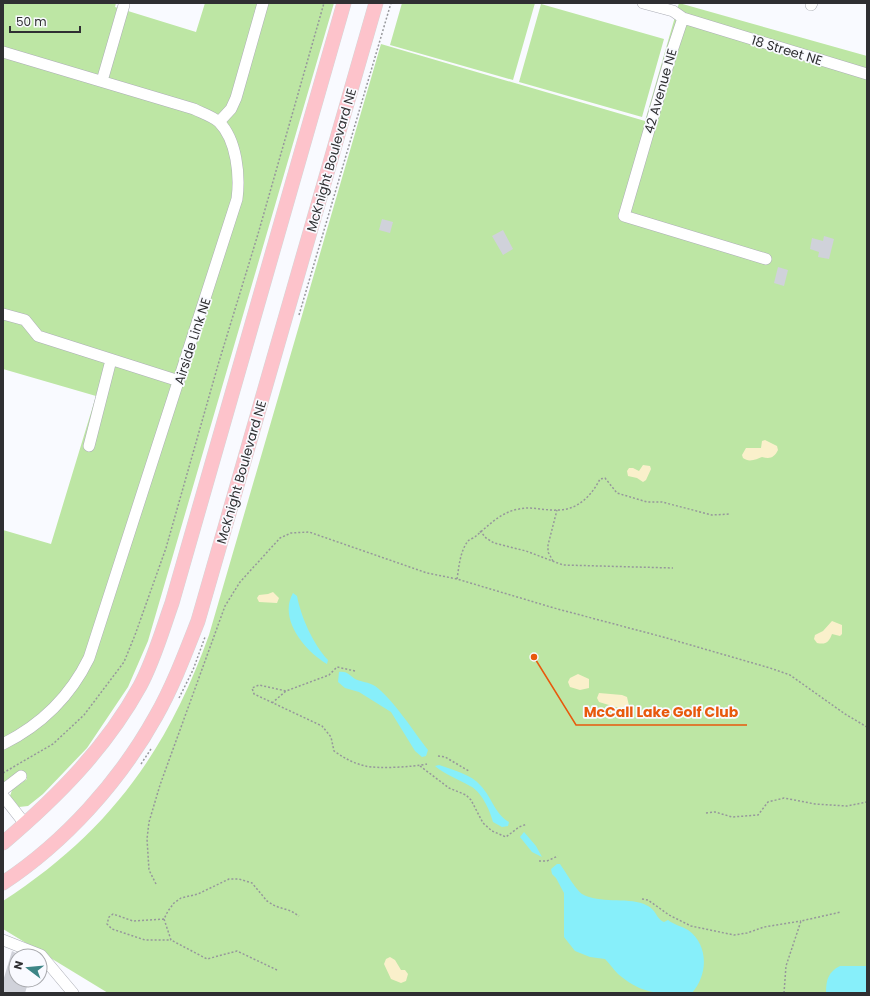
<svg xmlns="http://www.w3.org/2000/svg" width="870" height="996" viewBox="0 0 870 996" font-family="Poppins,sans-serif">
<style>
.green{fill:#bde6a4}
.sand{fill:#faf0cb}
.water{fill:#87effa}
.building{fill:#d0d2da}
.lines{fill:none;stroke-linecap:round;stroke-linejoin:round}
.minor-casing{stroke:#acaeb6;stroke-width:12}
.major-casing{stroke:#d5d5d6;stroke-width:15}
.path{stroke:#96979b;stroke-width:1.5;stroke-dasharray:2 2;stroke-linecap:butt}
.minor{stroke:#fff;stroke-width:11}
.major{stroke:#fdc3cb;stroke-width:14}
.labels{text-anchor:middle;stroke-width:3.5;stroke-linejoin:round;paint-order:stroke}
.street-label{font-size:13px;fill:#2f2f32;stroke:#f9faff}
.leader{fill:none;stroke:#e8590c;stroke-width:1.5}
.callout-dot{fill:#e8590c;stroke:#f9faff;stroke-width:1.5}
.callout-label{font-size:14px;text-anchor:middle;font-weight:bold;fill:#e8590c;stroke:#f9faff;stroke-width:3.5;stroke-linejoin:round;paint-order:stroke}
</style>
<rect width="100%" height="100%" fill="#f9faff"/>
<path class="green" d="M3,3h113l-1,4 81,25 9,-29h129l-186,638 -20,46 -41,61 -44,46 -15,12 -9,1 -9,-11 2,-6 15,-11 -6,-9 -18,13v-253l48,14 45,-148 -93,-27z
M402,3h133l-22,77 -123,-35z
M679,3l188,53v937h-759l-105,-64v-28c105,-68 164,-149 206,-266l172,-591 264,77z
M541,4l123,35 -22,78 -123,-35z"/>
<path class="sand" d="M765,440l12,6 1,4c-4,8 -8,9 -16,7 -5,2 -13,6 -19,1l-1,-3 4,-7h15l1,-7z
M643,465l7,1 1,3 -5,11 -3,2 -6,-4 -9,-2 -1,-5 2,-3h4l6,3z
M273,592l6,6 -2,5 -18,-1 -2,-4 2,-3 9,-1z
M832,621l10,4v9l-2,2 -8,-2c-3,8 -6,11 -15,9l-3,-4 1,-4 8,-4z
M578,674l11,5v9l-9,2 -10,-3 -2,-5 2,-4z
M599,693l23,2 5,2 3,13 -2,8 -7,1 -2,-4v-7l-20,-6 -2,-4z
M390,957l5,3 6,10h4l3,4 -2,7 -5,2 -10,-4 -7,-15 2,-5z"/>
<path class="water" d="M293,593l4,3c4,21 16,48 31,64l-1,4c-22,-13 -49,-45 -34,-71z
M339,672c8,-1 10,3 16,7 6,3 14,3 20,7 19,14 38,45 53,64l-2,6 -4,1 -7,-6 -24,-39 -32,-20 -14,-4 -7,-6z
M439,765c14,5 32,9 42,21 11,12 14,28 28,36l-1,4 -6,1 -9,-5c-3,-12 -12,-31 -23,-36 -12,-7 -24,-11 -35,-20z
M524,832l12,14 6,11 -10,-5 -12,-15z
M557,864h3c5,7 16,26 22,30 18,10 43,3 62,10 14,6 11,14 20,18l4,-2c6,5 14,6 20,10 21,15 20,45 4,63 -33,0 -48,3 -74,-19 -5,-5 -8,-10 -13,-15l-15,-2 -15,-6 -11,-14v-44l-8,-15 -4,-4 -1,-5z
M840,966h27v27h-41c0,-13 2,-21 14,-27z"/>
<path class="building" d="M382,219l11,3 -3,11 -11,-3z
M503,230l10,19 -10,6 -11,-19z
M824,236l10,3 -5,20 -11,-2 1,-5 -9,-3 2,-11 11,3z
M778,267l10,3 -4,16 -10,-3z
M12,951l4,2v27h13l-4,13h-22v-12z"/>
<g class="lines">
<defs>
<path id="minor" d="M643,3l30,8 10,7
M811,5l1,-2
M3,52l191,57c8,4 18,7 25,13 18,18 21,54 18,77l-148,459c-19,39 -48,67 -86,86
M102,81l22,-76
M219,122l12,-13 5,-11 27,-95
M766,259l-142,-43 49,-168 10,-30 184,56
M3,314l22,6 13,16 141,45
M89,446l22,-86
M3,790l18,-14
M3,796l22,28
M3,940l38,15 32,38"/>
<path id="major" d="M3,843c54,-46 103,-95 137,-157 14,-26 22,-55 32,-83l172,-600
M3,883c62,-41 117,-102 153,-167 17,-30 29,-62 42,-95l178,-618"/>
</defs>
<use href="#minor" class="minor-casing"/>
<use href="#major" class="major-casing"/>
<path class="path" d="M299,315l92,-312
M480,531l6,7 8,5 32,8 37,14 110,3
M553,561l-5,-9v-7l9,-35
M457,579c2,-12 3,-28 11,-38 2,-2 6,-3 8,-5 13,-11 25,-24 43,-27 13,-3 26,2 39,1 20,0 34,-15 42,-31l5,-1 12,15 30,9h15l50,13 18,-1
M355,671l-18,-4 -8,8 -43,16 -27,-6 -7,3 2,6 68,32 9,11 3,14c10,7 19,12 31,15 14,3 47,1 62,-2
M179,698l14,-28 12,-33
M272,703l14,-12
M438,756l7,1 24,14
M141,764l10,-15
M420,766l29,22 17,7 5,5 12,23 9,8 14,6 13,-10 8,-3
M3,773l50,-29 31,-29 40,-53 11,-27 31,-87 52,-183 40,-131 66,-231
M706,813l9,-1 17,5 26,-2 10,-13 16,-4 31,6 32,2 20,-4
M539,861h8l11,-5
M156,884l-7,-14 -2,-31 2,-17 11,-37 65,-179 15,-24 40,-44 11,-5 18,-1 118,41 30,6 97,29 109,29 107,31 20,7 55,39 22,13
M642,899l6,1 21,15 22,11 43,9 13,-2 17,-6 37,-6
M164,919l-31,2 -20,-7 -4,3 -2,7 5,5 33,11h26
M277,970l-40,-19 -30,8 -36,-19 -7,-21 4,-8 6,-8 7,-5 17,-4 31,-15h10l13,4 15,18 8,5 16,5 8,5
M784,993l2,-27 15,-45 40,-9"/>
<use href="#minor" class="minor"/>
<use href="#major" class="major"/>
</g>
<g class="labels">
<g class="street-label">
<text transform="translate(787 50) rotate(17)" y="5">18 Street NE</text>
<text transform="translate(660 91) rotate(-74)" y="5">42 Avenue NE</text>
<text transform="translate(331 160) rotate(-74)" y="5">McKnight Boulevard NE</text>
<text transform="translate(192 341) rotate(-72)" y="5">Airside Link NE</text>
<text transform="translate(241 472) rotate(-74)" y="5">McKnight Boulevard NE</text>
</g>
</g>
<path class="leader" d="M534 657L576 725H747"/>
<circle class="callout-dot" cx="534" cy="657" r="4"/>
<g class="callout-label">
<text x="661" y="717">McCall Lake Golf Club</text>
</g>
<rect width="870" height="996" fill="none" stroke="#2f2f32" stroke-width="8"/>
<g transform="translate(28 968) rotate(286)"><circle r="19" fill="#f9faff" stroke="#a8a9ad"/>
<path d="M0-3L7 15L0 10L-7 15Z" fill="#3d8586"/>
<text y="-6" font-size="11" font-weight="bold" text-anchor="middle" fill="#2f2f32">N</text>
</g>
<path d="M10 26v6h70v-6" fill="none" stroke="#2f2f32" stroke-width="2"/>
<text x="16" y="26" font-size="12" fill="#2f2f32" stroke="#f9faff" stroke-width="3" paint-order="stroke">50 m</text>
</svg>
